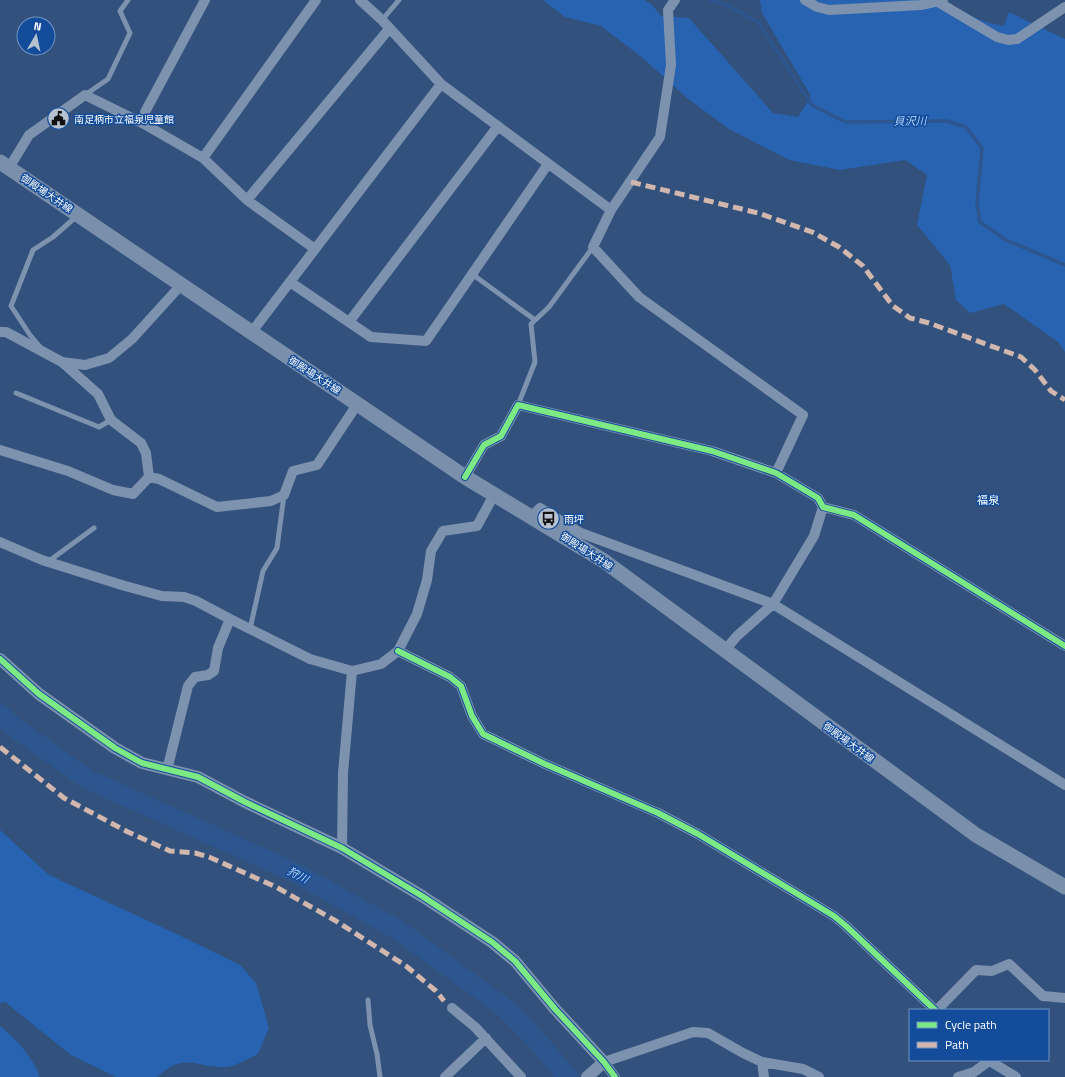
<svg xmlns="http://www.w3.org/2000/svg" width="1065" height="1077" viewBox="0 0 1065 1077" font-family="'Titillium Web','Noto Sans JP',sans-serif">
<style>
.green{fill:#2763b1}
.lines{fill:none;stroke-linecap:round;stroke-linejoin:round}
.stream{stroke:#2d568f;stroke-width:3.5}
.river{stroke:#2d568f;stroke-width:20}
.service{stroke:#7d92ae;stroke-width:5}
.minor{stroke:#7d92ae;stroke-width:10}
.tertiary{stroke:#7d92ae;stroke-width:12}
.primary{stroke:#7a8fab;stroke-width:15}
.quiet{stroke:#d1b7ad;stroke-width:5;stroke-dasharray:10 5;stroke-linecap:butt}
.cycleway-casing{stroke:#134c9b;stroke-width:8}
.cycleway{stroke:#7ce984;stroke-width:6}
.labels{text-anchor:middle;stroke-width:3;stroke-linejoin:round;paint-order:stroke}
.poi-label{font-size:10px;fill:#fff;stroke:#134c9b;text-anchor:start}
.street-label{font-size:10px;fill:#fff;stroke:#134c9b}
.water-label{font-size:11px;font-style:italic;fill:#b3d3fa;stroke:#134c9b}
.neighbourhood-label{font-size:11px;fill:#fff;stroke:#134c9b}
</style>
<rect width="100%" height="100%" fill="#32517c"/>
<path class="green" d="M543,0h102l8,6 8,10 28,2 84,95 25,4 13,-21 -49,-83 -2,-13h169l60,23 15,3 5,-14 56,27v313l-7,-10 -54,-38 -34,9 -14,-13 -6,-35 -33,-40 10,-50 -22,-15 -65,10 -51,-10 -60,-31 -42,-31 -43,-39 -43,-33 -36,-9z
M0,830l49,45 134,62 57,28 16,18 13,45 -11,26c-9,4 -22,12 -32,13 -30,1 -41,-16 -69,10h-41l-45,-22 -66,-53 -5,1z
M0,1026c18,15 31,29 40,51h-40z"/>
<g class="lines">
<path class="stream" d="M710,0l16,5 32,17 54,83 33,17 102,-1 19,6 16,21 -5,55 3,19 26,18 59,25"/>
<path class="river" d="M0,714l10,10 77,55 209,94 102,57 107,78 26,26 37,43"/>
<path class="service" d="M382,20l17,-20
M85,95l23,-16 22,-46 -10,-22 8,-11
M472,274l63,46
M41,348l-11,-13 -19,-29 22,-56 20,-13 24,-21
M16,393l83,34 12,-7
M518,405l17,-43 -4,-38 18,-17 44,-60
M49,561l45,-33
M250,629l13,-58 14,-23 7,-53
M368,1000l2,25 7,29 3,23"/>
<path class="minor" d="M205,0l-60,112 -1,12 59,34 44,42 68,49
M360,0l22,20 59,64 170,126
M675,0l-7,10 3,55 -11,72 -49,73 -18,37 46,50 164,118 -27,58
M805,0l12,7 12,3 92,-5 22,-5
M938,2l59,35 11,3 9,-1 48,-32
M203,158l113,-158
M9,168l20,-33 56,-40 59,29
M247,200l142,-171
M290,282l81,55 55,4 122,-177
M349,322l149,-196
M0,332h6l56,30 36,32 13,26 30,23 5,10 3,24
M251,333l190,-249
M62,362l23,3 24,-7 23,-19 50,-55
M0,450l68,21 45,19 20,4 16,-17
M149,477l10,2 58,28 54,-6 13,-6 9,-24 24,-6 41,-62
M465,477l19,-32 17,-9 17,-31 194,46 64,22 42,25 5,9 31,8 211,131
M532,516l8,-8 41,25 192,71 292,181
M0,542l42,18 83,26 37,10 22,1 12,4 34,18
M725,650l12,-14 36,-32 41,-68 9,-29
M398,651l52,26 11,9 11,30 11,18 62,30 113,49 40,21 136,82 12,10 89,84
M167,770l21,-84 7,-9 13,-2 6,-4 4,-23 12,-29 80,40 42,12 29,-7 17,-13 19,-37 10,-34 4,-29 12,-20 34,-5 18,-33
M342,848l1,-75 9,-102
M452,1008l23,19 46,50
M937,1010l39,-40 16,1 17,-7 34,32 22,2
M988,1060l28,17
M762,1062l2,15
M445,1077l41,-39
M615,1077l-11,-15 89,-30 15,1 35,20 19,9 41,7 16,8
M958,1077l16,-5 15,-11"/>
<path class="tertiary" d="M0,659l39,35 76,54 27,15 56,14 47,25 97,46 80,48 70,46 23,19 40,48 49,53 -17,15"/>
<path class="primary" d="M0,162l465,315 139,84 372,274 89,52"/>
<path class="quiet" d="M631,182l127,31 54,19 27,15 24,19 30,40 17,12 19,5 92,34 14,13 16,21 14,9
M0,747l64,51 64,34 42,19 25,2 14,4 67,30 60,34 70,45 30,25 8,10"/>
<defs>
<path id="cycleway" d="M465,477l19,-32 17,-9 17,-31 194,46 64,22 42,25 5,9 31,8 211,131
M398,651l52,26 11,9 11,30 11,18 62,30 113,49 40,21 136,82 12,10 89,84
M0,659l39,35 76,54 27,15 56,14 47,25 97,46 80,48 70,46 23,19 40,48 49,53 11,15"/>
</defs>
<use href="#cycleway" class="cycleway-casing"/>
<use href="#cycleway" class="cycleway"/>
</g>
<defs>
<symbol id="civic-disc" viewBox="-11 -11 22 22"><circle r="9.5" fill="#b7c2d1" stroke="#134c9b"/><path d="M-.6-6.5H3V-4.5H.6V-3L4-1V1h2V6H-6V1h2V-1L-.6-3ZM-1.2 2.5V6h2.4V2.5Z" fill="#111"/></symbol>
<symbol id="bus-disc" viewBox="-11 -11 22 22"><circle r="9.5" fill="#b7c2d1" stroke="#134c9b"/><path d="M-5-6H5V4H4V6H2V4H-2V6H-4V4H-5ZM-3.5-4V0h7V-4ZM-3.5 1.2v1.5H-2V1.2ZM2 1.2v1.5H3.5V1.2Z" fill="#111"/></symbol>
</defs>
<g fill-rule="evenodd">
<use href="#civic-disc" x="46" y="106" width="25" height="25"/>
<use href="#bus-disc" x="536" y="506" width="25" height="25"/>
</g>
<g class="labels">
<g class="poi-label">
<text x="74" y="123">南足柄市立福泉児童館</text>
<text x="564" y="523">雨坪</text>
</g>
<g class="street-label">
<text transform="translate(47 193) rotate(34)" y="4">御殿場大井線</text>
<text transform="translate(315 375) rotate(33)" y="4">御殿場大井線</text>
<text transform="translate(587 551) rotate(33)" y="4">御殿場大井線</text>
<text transform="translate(849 742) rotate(36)" y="4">御殿場大井線</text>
</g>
<g class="water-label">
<text transform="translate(910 121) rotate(-1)" y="4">貝沢川</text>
<text transform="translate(298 875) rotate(27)" y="4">狩川</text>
</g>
<g class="neighbourhood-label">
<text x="988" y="504">福泉</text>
</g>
</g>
<rect x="909" y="1009" width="140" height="52" fill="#134c9b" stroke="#7194c3"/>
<rect x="917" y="1022" width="20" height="6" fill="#7ce984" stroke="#7194c3"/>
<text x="945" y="1029" font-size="12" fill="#ffffff">Cycle path</text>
<rect x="917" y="1042" width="20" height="6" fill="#d1b7ad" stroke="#7194c3"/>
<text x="945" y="1049" font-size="12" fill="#ffffff">Path</text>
<g transform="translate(36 36) rotate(9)"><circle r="19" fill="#134c9b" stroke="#7194c3"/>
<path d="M0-3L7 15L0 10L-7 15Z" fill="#b7c2d1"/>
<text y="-6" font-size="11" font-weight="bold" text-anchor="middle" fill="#ffffff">N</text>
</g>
</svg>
